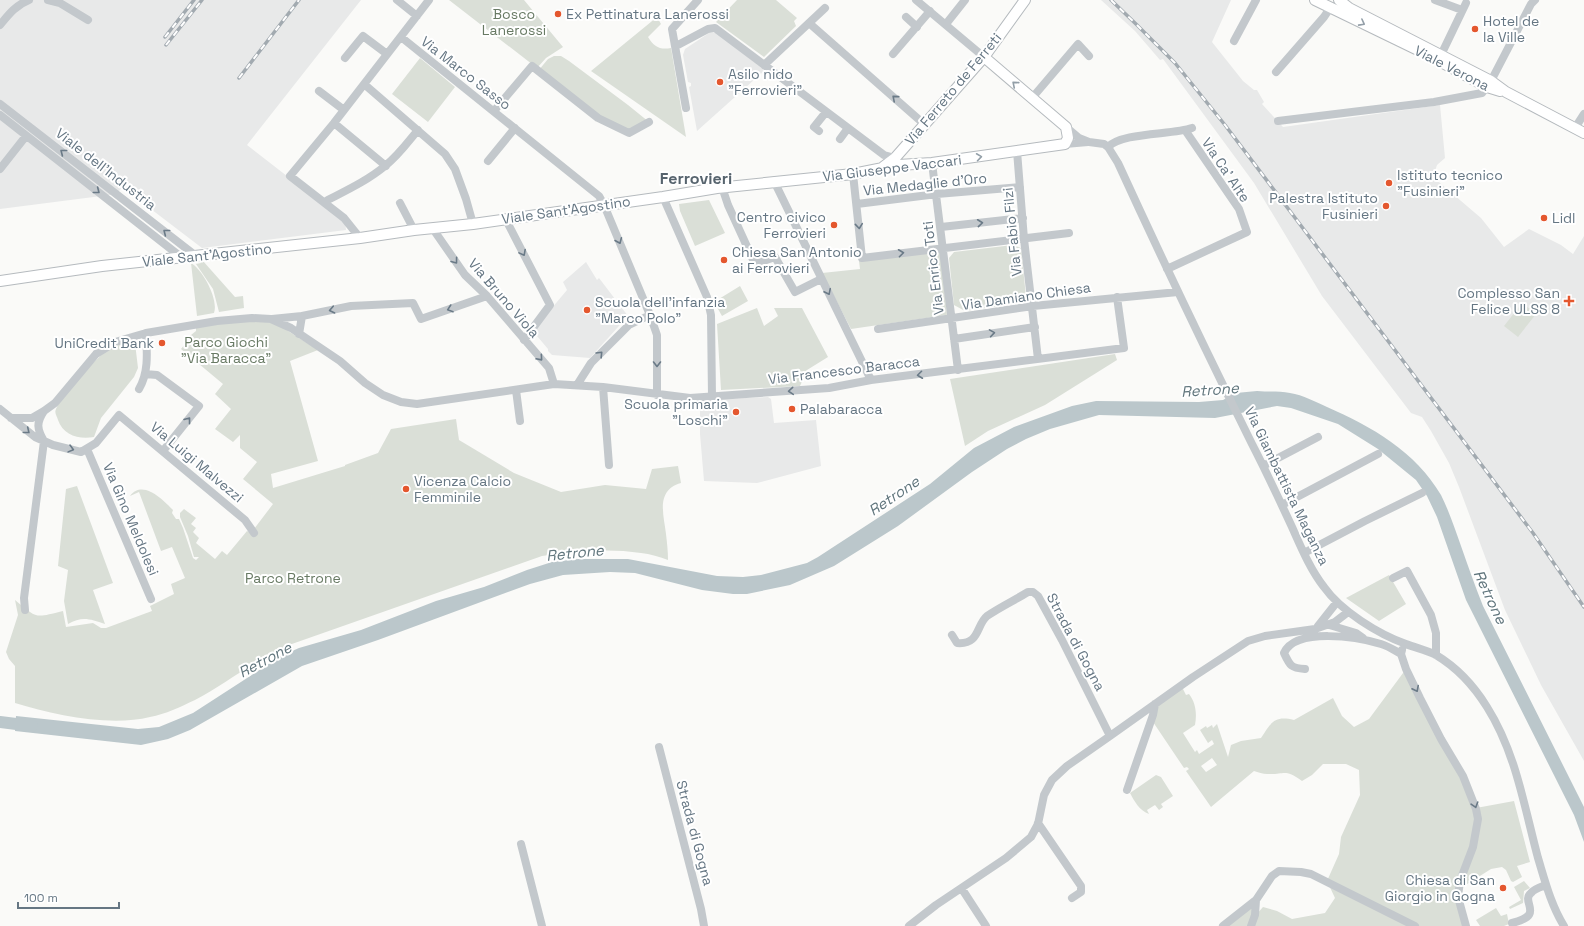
<svg xmlns="http://www.w3.org/2000/svg" width="1584" height="926" viewBox="0 0 1584 926" font-family="'Space Grotesk',sans-serif">
<style>
.built{fill:#e8e9e9}
.green{fill:#dadfd7;fill-rule:evenodd}
.water{fill:#bbc7cb}
.lines{fill:none;stroke-linecap:round;stroke-linejoin:round}
.river{stroke:#bbc7cb;stroke-width:12}
.major-casing{stroke:#b5babe;stroke-width:12}
.minor{stroke:#c3c8cc;stroke-width:8}
.major{stroke:#fff;stroke-width:10}
.rail-casing{stroke:#a2aab0;stroke-width:3.5}
.rail{stroke:#fff;stroke-width:2;stroke-dasharray:6;stroke-linecap:butt}
.oneway{stroke:#939fa8}
.oneway2{stroke:#6a7a87}
.poi-dot{fill:#e4572e;stroke:#fff;stroke-width:1.5}
.labels{text-anchor:middle;stroke-width:4;stroke-linejoin:round;paint-order:stroke}
.park-label{font-size:14px;fill:#687a64;stroke:#fff}
.poi-label{font-size:14px;fill:#657683;stroke:#fff;text-anchor:start}
.street-label{font-size:14px;fill:#657683;stroke:#fff}
.water-label{font-size:15px;font-style:italic;fill:#60757c;stroke:#fff}
.quarter-label{font-size:16px;font-weight:bold;fill:#57646e;stroke:#fff}
</style>
<rect width="100%" height="100%" fill="#fafaf8"/>
<path class="built" d="M0,0h361l-114,145 98,76 1,9 -144,18 -80,-61 -5,7 -117,15z
M1101,0h130l-19,42 31,39 11,9h3l7,12 -2,2 21,23 157,-22 5,53 -8,7 -4,12 48,41 23,29 25,-18 32,16 12,9 11,-18v525l-43,-76 -36,-75 -46,-123 -10,-24 -18,-32 -9,-14 -11,-4 -89,-117 -68,-113 -91,-124 -3,1 -25,-29z
M709,33h7l49,37 -68,61 -8,-44 2,-1v-3l-3,-1 -5,-27 2,-6z
M586,262l11,18 2,-2 29,38 -38,42 -38,-3 -4,-4v-2l-11,-13 -3,2 -4,-4 37,-44 -4,-8z
M768,397l3,2 3,24 42,-3 5,46 -64,17 -53,-2 -4,-47v-34z"/>
<path class="green" d="M449,0h75l39,47 -17,11 -9,10z
M737,0h39l21,18 -3,3 2,5 -32,31 -48,-35z
M657,17l4,7 -13,13c6,10 12,13 23,11l15,89 -95,-66z
M554,56h7l8,5 59,44 21,17 -20,11 -31,-15 -60,-47 10,-12z
M420,58l35,29 -27,35 -36,-28z
M709,200l16,33 -30,13 -15,-35 -1,-7z
M1013,245l8,3 5,49 -5,6 -56,8 -11,-6 -5,-47 5,-6z
M941,250l6,65 -96,14 -29,-56 38,-4 -1,-8z
M200,261h3l32,36 8,-1 1,12 -25,4 -6,-23 -17,-25 5,-1z
M191,263c11,6 28,36 23,50l-17,3z
M740,286l8,15 -26,15 -8,-14z
M1522,303l14,11 -18,23 -14,-11z
M757,308l7,18 14,-10 -4,-8h28l26,49 -21,13 -7,16 -79,4 -4,-66z
M250,319l27,5 41,26 -28,11 28,100 -47,13 2,14 72,-22v-1l33,-12 13,-24 65,-10 3,21 55,33 47,19 44,-7 41,4 6,-20 26,-3 3,17c-26,7 -17,33 -15,51 1,9 2,17 2,26 -8,-3 -18,-6 -27,-7 -32,-5 -67,-2 -99,3l-253,89c-34,15 -62,38 -94,55 -15,7 -29,14 -45,17 -40,10 -96,-2 -135,-14v-37l-6,-7 -3,-7 12,-37 -3,-15c23,19 19,18 48,11l3,16 27,-4 8,5h5l46,-17 -2,-5 24,-12 -3,-10 14,-6 -13,-31 -11,4 -22,-59 -9,4c13,-17 33,4 43,14l-1,3 4,6h3l4,9 10,30 3,2 3,-3h-5l-6,-21 -8,-19v-4l4,-4 12,9 -5,6 5,4 -3,4 6,6 -3,5 19,16 7,-8 5,4 20,-24 4,2 22,-29 -30,-25 14,-17 -17,-14v-13l-7,7 -18,-13 16,-20 -16,-15 8,-10 -42,-35 8,-10 -4,-4h6l5,-4v-4z
M132,341l3,2 3,25 -4,9 -33,41 -7,19c-15,3 -31,-2 -36,-17 -1,-4 -4,-7 -2,-11 7,-16 45,-58 61,-65 5,-2 10,-2 15,-3z
M1115,354l2,6 -72,45 -57,26 -23,15 -15,-67z
M77,486l36,97 -20,7 12,34c-15,-5 -23,-8 -37,0l-4,-23 4,-31 -10,-4 8,-77z
M1389,575l17,29 -27,17 -33,-23z
M1406,669l70,139 38,-7 16,61 -13,4 5,11 -9,5 -2,-1 -5,-11 -4,-3 -11,2 -27,17 -3,-1 -2,2 7,39h-243l33,-26v15l7,-8 14,4 15,8 33,-6 10,-15 -8,-17 12,-27 2,-17 19,-42 -1,-25 -13,-6h-23l-11,11 -10,6c-18,-13 -17,-6 -35,-7 -4,0 -9,-2 -13,-3l-43,36 -25,-36 3,-2 -2,-2 -3,1 -33,-49 5,-14 26,-18 4,8 3,-1c7,9 8,20 6,31l-12,8 12,19 2,-2 2,4 15,-10 -2,-4 -4,3 -8,-13 6,-4 1,2 5,-3 1,3 4,-4 11,33 3,-12 10,-4 20,-3c10,-15 13,-23 33,-18l39,-22 9,18 12,11 15,-8zM1212,758l5,7 -11,7 -5,-6z
M1156,775l5,2 12,19 -12,8 2,3 -4,3 -4,-5 -8,5 2,4c-9,-3 -15,-13 -19,-21z
M1524,881l6,7 4,-2 -10,5 -1,12 -13,6 -1,-2 12,-7 -7,-13z
M1496,908l5,8 6,-2 2,10 -5,2h-24l-4,-6z"/>
<path class="water" d="M1257,391c11,1 23,0 33,2 13,2 26,9 37,14 44,19 89,45 114,88 8,16 14,34 20,51 7,20 14,40 22,60l101,201v35l-10,-27 -108,-215 -29,-83 -10,-21 -11,-16 -38,-31 -40,-25 -47,-16 -14,-2 -62,12 -116,-3 -49,14 -24,10 -19,10 -35,23 -74,54 -64,40 -44,19 -43,9h-14l-31,-4 -67,-17 -25,-1 -47,3 -33,9 -152,56 -76,26 -112,64 -22,9 -27,6 -126,-14 1,-15 122,13 21,-2 34,-14 88,-57 18,-8 62,-18 75,-29 48,-14 43,-17 25,-8 26,-3h50l89,17 26,1 18,-2 46,-12 11,-6 112,-73 44,-36 40,-21 58,-21 24,-5 103,1 24,-2 13,-7z"/>
<g class="lines">
<path class="river" d="M0,722l32,4"/>
<defs>
<path id="major" d="M1315,0l101,49
M1339,0l10,8 142,73 15,11 78,41
M1443,63l44,24 13,4
M883,167l12,-9 89,-101 41,-57
M0,281l102,-15 258,-28 54,-8 59,-6 190,-27 54,-9 136,-14 45,-9 34,-2 133,-19 3,-6 -2,-11 -82,-70"/>
</defs>
<use href="#major" class="major-casing"/>
<path class="minor" d="M48,0l12,3 28,17
M397,0l20,16
M916,0l68,57
M1435,0l27,10
M906,17l11,10
M809,23l115,101
M946,24l19,-24
M0,25c9,-11 16,-20 29,-25
M401,37l198,159 5,9 46,110 7,20v60
M1234,41l22,-41
M676,46l32,-17 7,-1 169,127 11,3
M893,54l37,-43
M1441,55l25,-52
M345,58l18,-22 24,18
M764,65l61,-57
M1276,72l48,-55 6,-9
M364,84l81,70 10,15 11,30 7,25
M319,91l25,19
M1032,98l46,-54 11,12
M0,104l196,152
M686,108l-14,-79 26,-29
M494,111l38,-45 66,52 31,15 20,-11
M0,115l181,142
M1278,121l156,-19 48,-9 9,-12 40,-77 4,-4
M334,123l52,43
M1066,127l13,11 10,4 15,2 4,3 10,16c43,94 88,188 134,281 14,27 27,55 40,83 9,20 18,42 32,60 17,24 54,47 82,57 10,4 20,6 30,11 20,12 38,31 51,52 29,46 37,99 51,151 7,23 13,47 26,68
M1575,128l9,-14
M819,131l-5,-4 12,-15
M840,139l8,-11
M1065,144l23,-2
M1108,147c14,-15 65,-12 84,-19
M1017,151l7,88 14,120
M488,161l27,-33
M932,163l26,207
M0,169l26,-33
M853,174l9,84 207,-25
M774,181l97,199
M722,187l6,18 27,59 20,-7 20,35 26,-13
M663,197l44,100 4,18 1,82
M324,202c21,-11 43,-21 61,-36 13,-10 23,-24 33,-36
M400,203l14,27
M857,204l80,-10 83,-7
M505,218l45,87 -26,35
M941,227l82,-9
M433,229l32,46 22,21 62,72 5,16
M360,238l-16,-20 -54,-42 44,-53 95,-123
M1167,269l80,-37 -8,-23 -54,-79
M302,316l49,-10 62,-3 8,16 66,-23
M272,319l30,-3 -3,18
M878,329l155,-23 145,-14
M954,339l81,-12
M145,374l12,1 42,31 -36,45
M577,385l14,-22 38,-38 21,-10
M603,387l6,78
M139,389c10,-17 8,-37 7,-56
M516,390l4,31
M0,409l35,28 18,8 28,7 15,-9 23,-28 126,105 9,13
M11,418h21l12,-7 11,-8 41,-49 19,-12 31,-9 71,-12 35,-3 19,1 20,9 49,33 25,22 18,12 18,7 16,2 137,-20 49,3 87,11 139,-10 42,-8 253,-32 -7,-51
M44,441c-7,-12 -8,-18 0,-30
M87,449l64,150
M1263,466l55,-29
M1282,505l96,-51
M1304,553l61,-32 57,-28
M1393,578l14,-7 24,44 5,18v22
M25,610l-1,-12 20,-157
M1326,624l30,9 7,5
M1318,626l19,-24
M952,635l5,8c23,2 19,-18 30,-27 13,-9 28,-16 41,-24h5l5,4 24,44 48,96
M1401,654l5,15 14,29 21,41 22,37 13,33 2,10 -5,28 -13,34 -2,16 8,29
M1305,669c-14,-1 -15,-3 -21,-16 12,-26 74,-16 97,-9 7,2 13,6 20,10l1,-4
M659,747l42,162 3,17
M1127,790l26,-75 2,-11
M1038,823l43,63v6l-9,6
M521,844l21,82
M962,889l24,37
M1512,923c34,-8 8,-21 19,-30 3,-4 10,-6 15,-8
M909,926l27,-21 70,-47 25,-21 7,-13 6,-29 8,-15 15,-14 43,-30 83,-59 55,-36 17,-5 50,-7 20,-7 13,-10
M1223,926l33,-26 16,-24 7,-5 22,1 10,2 104,52
M1251,926l4,-11 1,-15"/>
<use href="#major" class="major"/>
<defs>
<path id="rail" d="M1111,0l26,25 38,38 50,62 308,408 51,74
M165,37l29,-37
M166,45l36,-45
M239,78l60,-78"/>
</defs>
<use href="#rail" class="rail-casing"/>
<use href="#rail" class="rail"/>
</g>
<defs><path id="oneway-chevron" d="M-2-3.5L2.5 0L-2 3.5" fill="none" stroke-width="1.6" stroke-linecap="round" stroke-linejoin="round"/></defs>
<g class="oneway">
<use href="#oneway-chevron" transform="translate(1362 23) rotate(28)"/>
<use href="#oneway-chevron" transform="translate(1015 84) rotate(-140)"/>
<use href="#oneway-chevron" transform="translate(979 157) rotate(-8)"/>
</g>
<g class="oneway2">
<use href="#oneway-chevron" transform="translate(895 98) rotate(-139)"/>
<use href="#oneway-chevron" transform="translate(63 152) rotate(-142)"/>
<use href="#oneway-chevron" transform="translate(97 191) rotate(38)"/>
<use href="#oneway-chevron" transform="translate(980 223) rotate(-6)"/>
<use href="#oneway-chevron" transform="translate(859 226) rotate(84)"/>
<use href="#oneway-chevron" transform="translate(166 232) rotate(-142)"/>
<use href="#oneway-chevron" transform="translate(619 241) rotate(67)"/>
<use href="#oneway-chevron" transform="translate(523 253) rotate(62)"/>
<use href="#oneway-chevron" transform="translate(901 253) rotate(-7)"/>
<use href="#oneway-chevron" transform="translate(455 261) rotate(53)"/>
<use href="#oneway-chevron" transform="translate(828 292) rotate(64)"/>
<use href="#oneway-chevron" transform="translate(450 309) rotate(161)"/>
<use href="#oneway-chevron" transform="translate(332 310) rotate(168)"/>
<use href="#oneway-chevron" transform="translate(992 333) rotate(-9)"/>
<use href="#oneway-chevron" transform="translate(600 354) rotate(-46)"/>
<use href="#oneway-chevron" transform="translate(540 358) rotate(49)"/>
<use href="#oneway-chevron" transform="translate(657 364) rotate(90)"/>
<use href="#oneway-chevron" transform="translate(920 375) rotate(173)"/>
<use href="#oneway-chevron" transform="translate(791 391) rotate(175)"/>
<use href="#oneway-chevron" transform="translate(188 420) rotate(-52)"/>
<use href="#oneway-chevron" transform="translate(27 431) rotate(39)"/>
<use href="#oneway-chevron" transform="translate(71 449) rotate(15)"/>
<use href="#oneway-chevron" transform="translate(1416 689) rotate(63)"/>
<use href="#oneway-chevron" transform="translate(1475 805) rotate(73)"/>
</g>
<g class="poi-dot">
<circle cx="558" cy="14" r="4"/>
<circle cx="1475" cy="29" r="4"/>
<circle cx="720" cy="82" r="4"/>
<circle cx="1389" cy="183" r="4"/>
<circle cx="1386" cy="206" r="4"/>
<circle cx="1544" cy="218" r="4"/>
<circle cx="834" cy="225" r="4"/>
<circle cx="724" cy="260" r="4"/>
<path d="M1567 295h4v4h4v4h-4v4h-4v-4h-4v-4h4z"/>
<circle cx="587" cy="310" r="4"/>
<circle cx="162" cy="343" r="4"/>
<circle cx="792" cy="409" r="4"/>
<circle cx="736" cy="412" r="4"/>
<circle cx="406" cy="489" r="4"/>
<circle cx="1503" cy="888" r="4"/>
</g>
<g class="labels">
<g class="park-label">
<text x="514" y="19">Bosco<tspan x="514" dy="16">Lanerossi</tspan></text>
<text x="226" y="347">Parco Giochi<tspan x="226" dy="16">"Via Baracca"</tspan></text>
<text x="293" y="583">Parco Retrone</text>
</g>
<g class="poi-label">
<text x="566" y="19">Ex Pettinatura Lanerossi</text>
<text x="1483" y="26">Hotel de<tspan x="1483" dy="16">la Ville</tspan></text>
<text x="728" y="79">Asilo nido<tspan x="728" dy="16">"Ferrovieri"</tspan></text>
<text x="1397" y="180">Istituto tecnico<tspan x="1397" dy="16">"Fusinieri"</tspan></text>
<text x="1378" y="203" text-anchor="end">Palestra Istituto<tspan x="1378" dy="16">Fusinieri</tspan></text>
<text x="826" y="222" text-anchor="end">Centro civico<tspan x="826" dy="16">Ferrovieri</tspan></text>
<text x="1552" y="223">Lidl</text>
<text x="732" y="257">Chiesa San Antonio<tspan x="732" dy="16">ai Ferrovieri</tspan></text>
<text x="1560" y="298" text-anchor="end">Complesso San<tspan x="1560" dy="16">Felice ULSS 8</tspan></text>
<text x="595" y="307">Scuola dell'infanzia<tspan x="595" dy="16">"Marco Polo"</tspan></text>
<text x="154" y="348" text-anchor="end">UniCredit Bank</text>
<text x="728" y="409" text-anchor="end">Scuola primaria<tspan x="728" dy="16">"Loschi"</tspan></text>
<text x="800" y="414">Palabaracca</text>
<text x="414" y="486">Vicenza Calcio<tspan x="414" dy="16">Femminile</tspan></text>
<text x="1495" y="885" text-anchor="end">Chiesa di San<tspan x="1495" dy="16">Giorgio in Gogna</tspan></text>
</g>
<g class="street-label">
<text transform="translate(1452 68) rotate(27)" y="5">Viale Verona</text>
<text transform="translate(466 73) rotate(38)" y="5">Via Marco Sasso</text>
<text transform="translate(953 89) rotate(-50)" y="5">Via Ferreto de Ferreti</text>
<text transform="translate(892 168) rotate(-7)" y="5">Via Giuseppe Vaccari</text>
<text transform="translate(106 169) rotate(38)" y="5">Viale dell'Industria</text>
<text transform="translate(1226 170) rotate(56)" y="5">Via Ca' Alte</text>
<text transform="translate(925 184) rotate(-6)" y="5">Via Medaglie d'Oro</text>
<text transform="translate(566 210) rotate(-8)" y="5">Viale Sant'Agostino</text>
<text transform="translate(1012 232) rotate(-96)" y="5">Via Fabio Filzi</text>
<text transform="translate(207 255) rotate(-6)" y="5">Viale Sant'Agostino</text>
<text transform="translate(933 268) rotate(-97)" y="5">Via Enrico Toti</text>
<text transform="translate(1026 296) rotate(-8)" y="5">Via Damiano Chiesa</text>
<text transform="translate(504 298) rotate(49)" y="5">Via Bruno Viola</text>
<text transform="translate(844 370) rotate(-7)" y="5">Via Francesco Baracca</text>
<text transform="translate(197 462) rotate(40)" y="5">Via Luigi Malvezzi</text>
<text transform="translate(1287 486) rotate(64)" y="5">Via Giambattista Maganza</text>
<text transform="translate(131 519) rotate(67)" y="5">Via Gino Meldolesi</text>
<text transform="translate(1076 642) rotate(62)" y="5">Strada di Gogna</text>
<text transform="translate(695 833) rotate(75)" y="5">Strada di Gogna</text>
</g>
<g class="water-label">
<text transform="translate(1210 390) rotate(-4)" y="5">Retrone</text>
<text transform="translate(894 496) rotate(-34)" y="5">Retrone</text>
<text transform="translate(575 553) rotate(-6)" y="5">Retrone</text>
<text transform="translate(1490 597) rotate(65)" y="5">Retrone</text>
<text transform="translate(265 660) rotate(-28)" y="5">Retrone</text>
</g>
<g class="quarter-label">
<text x="696" y="184">Ferrovieri</text>
</g>
</g>
<path d="M18 902v6h101v-6" fill="none" stroke="#657683" stroke-width="2"/>
<text x="24" y="902" font-size="12" fill="#657683" stroke="#ffffff" stroke-width="3" paint-order="stroke">100 m</text>
</svg>
